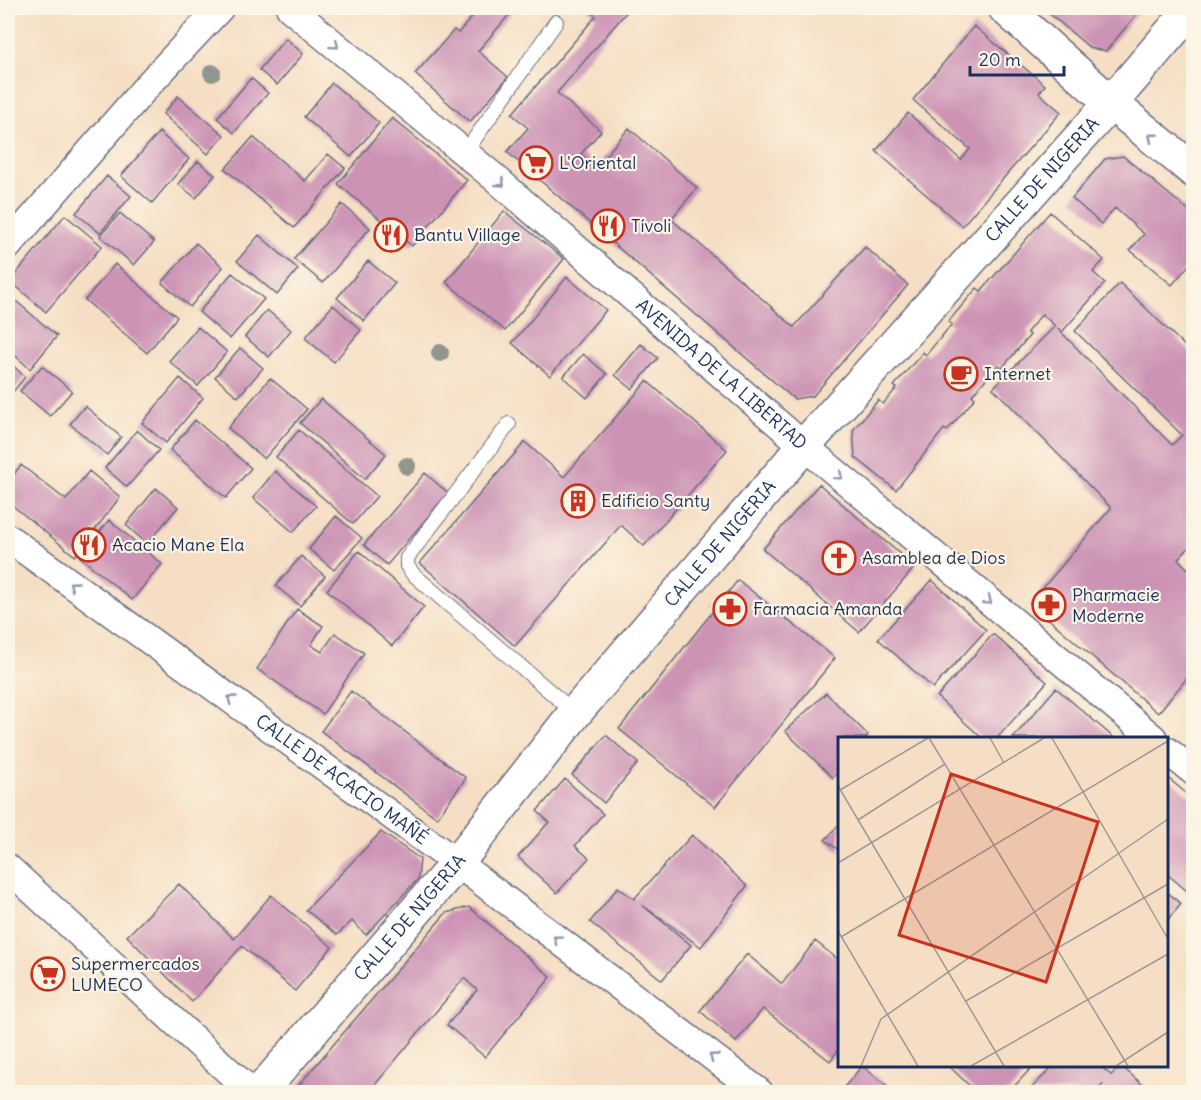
<svg xmlns="http://www.w3.org/2000/svg" width="1201" height="1100" viewBox="0 0 1201 1100" font-family="Delius,sans-serif">
<style>
.building{fill:#cc93b5}
.lines{fill:none;stroke-linecap:round;stroke-linejoin:round}
.service-casing{stroke:#676c81;stroke-width:16}
.minor-casing{stroke:#676c81;stroke-width:30}
.tertiary-casing{stroke:#676c81;stroke-width:36}
.service{stroke:#fff;stroke-width:14}
.minor{stroke:#fff;stroke-width:27}
.tertiary{stroke:#fff;stroke-width:33}
.tree{fill:#91968f}
.oneway{stroke:#8d97ae}
.labels{text-anchor:middle;stroke-width:4.5;stroke-linejoin:round;paint-order:stroke}
.poi-label{font-size:18px;fill:#1b2f5e;stroke:#fcf5e5;text-anchor:start}
.street-label{font-size:18px;fill:#1b2f5e;stroke:#fcf5e5}
.inset-road{fill:none;stroke:#9e989b;stroke-width:1.5}
.view{fill:#c8321e;fill-opacity:0.15;stroke:#c8321e;stroke-width:3}
.inset-edge{fill:none;stroke:#1b2f5e;stroke-width:3}
</style>
<rect width="100%" height="100%" fill="#fcf5e5"/>
<filter id="ink" filterUnits="userSpaceOnUse"><feTurbulence type="fractalNoise" baseFrequency=".0167" numOctaves="2"/><feDisplacementMap in="SourceGraphic" scale="12" xChannelSelector="R" yChannelSelector="G"/><feConvolveMatrix kernelMatrix="1 2 1 2 8 2 1 2 1" color-interpolation-filters="sRGB"/></filter>
<filter id="wash" filterUnits="userSpaceOnUse"><feTurbulence type="fractalNoise" baseFrequency=".008" numOctaves="4" result="noise"/><feDisplacementMap in="SourceGraphic" scale="24" xChannelSelector="R" yChannelSelector="G"/><feGaussianBlur stdDeviation="1.35" result="paint"/><feColorMatrix in="noise" values="0 0 0 0 0 0 0 0 0 0 0 0 0 0 0 0 0 1.4 0 .05"/><feComposite in="paint" operator="in"/></filter>
<g filter="url(#wash)">
<rect width="100%" height="100%" fill="#f5dec3"/>
<g id="blocks">
<path class="building" d="M480,8h35l-37,43 30,26 -38,45 -55,-48 39,-44 4,3z
M587,8h43l-73,85 44,38 -20,23 15,13 33,-39 68,60 -26,31 123,108 71,-80 43,38 -95,111 -19,3 -287,-247 21,-24 -16,-14 84,-98z
M1043,8h99l-36,43 -16,-3z
M974,26l71,59 -6,8 22,19 -99,114 -86,-75 32,-38 53,47 9,-11 -57,-49z
M286,38l17,16 -26,31 -18,-15z
M251,78l17,15 -34,40 -17,-15z
M332,83l47,40 -28,34 -47,-40z
M178,96l46,39 -16,19 -45,-40z
M392,118l75,62 -55,66 -74,-62z
M159,132l30,27 -37,44 -31,-27z
M253,137l52,44 23,-27 17,14 -51,60 -69,-59z
M1123,156l71,59v44l-22,26 -42,-35 14,-16 -29,-26 -14,16 -29,-26 33,-39z
M198,161l17,14 -19,23 -18,-14z
M107,176l24,20 -31,37 -24,-20z
M342,204l28,24 -47,55 -29,-24z
M504,211l60,48 -59,72 -59,-49z
M1050,212l54,48 -11,12 12,11 -43,49 -5,-4 115,117 10,-10 -107,-104 45,-48 74,72v187l-16,17 16,16v42l-8,-3 8,7v9l-5,5 5,4v31l-36,43 -128,-110 81,-95 -118,-120 62,-62 -13,-12 -15,18 3,3 -28,33 -4,-3 -26,30 3,3 -28,33 -3,-2 -48,61 -41,-33 -2,-27 25,-30 5,4 14,-16 -3,-2 29,-34 3,3 26,-31 -4,-2 29,-34 4,3z
M120,213l34,29 -20,23 -34,-29z
M65,215l37,31 -56,66 -36,-31z
M259,235l39,34 -21,26 -40,-34z
M196,243l27,24 -33,40 -28,-24z
M368,261l27,22 -31,38 -27,-23z
M115,264l62,53 -30,36 -62,-53z
M232,273l32,26 -34,40 -31,-27z
M567,277l39,33 -56,66 -38,-33z
M10,296l47,40 -27,33 -22,-20v-49z
M333,305l28,25 -27,32 -29,-24z
M267,310l24,20 -22,27 -24,-20z
M198,327l29,25 -29,34 -29,-25z
M641,344l17,14 -26,31 -17,-14z
M240,348l23,20 -25,29 -23,-20z
M583,354l24,20 -20,24 -24,-21z
M8,361l17,16 -17,21z
M42,366l30,25 -22,25 -30,-25z
M180,378l23,20 -37,45 -24,-20z
M270,378l37,31 -43,50 -36,-31z
M647,381l80,69 -83,96 -23,-21 -106,121 -95,-83 105,-121 39,35z
M321,399l65,55 -21,25 -65,-56z
M85,406l36,31 -14,18 -37,-31z
M195,420l56,48 -25,30 -56,-48z
M137,430l22,20 -32,37 -22,-19z
M299,430l78,66 -24,28 -77,-67z
M21,465l45,35 23,-29 31,26 -45,59 -67,-54v-20z
M275,471l41,35 -23,26 -40,-34z
M425,473l23,20 -61,72 -23,-20z
M819,484l96,83 -56,65 -96,-83z
M156,488l22,19 -31,37 -21,-19z
M336,516l26,22 -28,32 -25,-21z
M109,520l53,44 -30,36 -52,-43z
M359,551l65,56 -32,39 -65,-56z
M301,556l24,20 -25,30 -24,-20z
M738,580l97,78 -120,149 -96,-78z
M932,580l54,50 -53,58 -55,-49z
M297,609l26,17 -12,19 11,7 13,-19 29,20 -41,61 -66,-45z
M993,634l54,48 -50,56h-15l-45,-41z
M1056,688l58,50h-101z
M351,691l115,87 -29,40 -116,-87z
M826,693l42,42 -2,3h-26v32l-7,8 -48,-47z
M606,735l32,28 -34,40 -32,-28z
M1167,777l27,23v97l-27,-23z
M565,779l38,35 -28,32 14,12 -32,35 -39,-36 31,-35 -12,-11z
M840,824v27l-15,-11z
M381,832l39,27 -2,20 -52,56 -14,-14 -15,14 -31,-25z
M692,835l55,51 -46,61 -59,-42 49,40 -29,35 -72,-58 28,-35 16,12z
M179,884l55,55 37,-44 61,52 -37,44 -53,-45 -50,56 -65,-66z
M1167,892l14,12 -14,17z
M469,907l82,70 -66,80 -38,-32 30,-35 -13,-12 -95,114h-64l-7,-6 148,-173z
M815,941l25,20v87l-10,13 -67,-52 -27,33 -36,-31 47,-57 35,30z
M862,1066l33,26h-55z
M949,1066h84l-24,26h-33z
M1053,1066h47l11,9 10,-9 30,26h-55l7,-8 -8,8h-67z"/>
</g>
</g>
<g filter="url(#ink)">
<use href="#blocks" fill-opacity="0" stroke="#676c81" stroke-width="1.5"/>
<g class="lines">
<defs>
<path id="service" d="M464,154l92,-132
M509,424l-102,134v8l6,8 162,139"/>
<g id="minor">
<path id="s1" d="M290,8l205,170 309,268 349,292"/>
<path d="M8,246l139,-160 73,-78"/>
<path id="s2" d="M8,538l449,325 302,229"/>
<path d="M1166,750l28,22"/>
<path d="M8,868l243,224"/>
</g>
<g id="tertiary">
<path d="M1005,8l106,95 83,68"/>
<path id="s3" d="M260,1092l197,-229 118,-150 229,-267 307,-343 81,-95"/>
</g>
</defs>
<use href="#service" class="service-casing"/>
<use href="#minor" class="minor-casing"/>
<use href="#tertiary" class="tertiary-casing"/>
<use href="#service" class="service"/>
<use href="#minor" class="minor"/>
<use href="#tertiary" class="tertiary"/>
</g>
<g class="tree">
<circle cx="212" cy="73" r="9"/>
<circle cx="440" cy="353" r="9"/>
<circle cx="407" cy="466" r="9"/>
</g>
<defs><path id="oneway-chevron" d="M-2-3.5L2.5 0L-2 3.5" fill="none" stroke-width="1.6" stroke-linecap="round" stroke-linejoin="round" transform="scale(1.5)"/></defs>
<g class="oneway">
<use href="#oneway-chevron" transform="translate(335 45) rotate(40)"/>
<use href="#oneway-chevron" transform="translate(1152 137) rotate(-141)"/>
<use href="#oneway-chevron" transform="translate(501 183) rotate(41)"/>
<use href="#oneway-chevron" transform="translate(839 476) rotate(40)"/>
<use href="#oneway-chevron" transform="translate(73 585) rotate(-144)"/>
<use href="#oneway-chevron" transform="translate(988 601) rotate(40)"/>
<use href="#oneway-chevron" transform="translate(231 699) rotate(-144)"/>
<use href="#oneway-chevron" transform="translate(557 939) rotate(-143)"/>
<use href="#oneway-chevron" transform="translate(713 1057) rotate(-143)"/>
</g>
</g>
<defs>
<symbol id="supermarket-ring" viewBox="-11 -11 22 22"><circle r="9.5" fill="#fcf5e5" stroke="#c8321e" stroke-width="1.5"/><path d="M-6-5.5h2.5l.6 2H6L4.5 2H-2.5L-4.4-4H-6ZM-1.5 3.2a1.3 1.3 0 1 0 .1 0ZM3 3.2a1.3 1.3 0 1 0 .1 0Z" fill="#c8321e"/></symbol>
<symbol id="restaurant-ring" viewBox="-11 -11 22 22"><circle r="9.5" fill="#fcf5e5" stroke="#c8321e" stroke-width="1.5"/><path d="M-5-6h1v4h1v-4h1v4h1v-4h1v5L-1.5 .5V6h-2V.5L-5-1ZM5-6V6H3V1.5H1.5Q1.5-4 5-6Z" fill="#c8321e"/></symbol>
<symbol id="cafe-ring" viewBox="-11 -11 22 22"><circle r="9.5" fill="#fcf5e5" stroke="#c8321e" stroke-width="1.5"/><path d="M-5.5-4.5H6V0H3Q3 3.5 0 3.5H-2.5Q-5.5 3.5-5.5 0ZM3-3.2v2h1.7v-2ZM-6 4.5H4V6H-6Z" fill="#c8321e"/></symbol>
<symbol id="building-ring" viewBox="-11 -11 22 22"><circle r="9.5" fill="#fcf5e5" stroke="#c8321e" stroke-width="1.5"/><path d="M-4-6H4V6H1V3H-1V6H-4ZM-2.5-4.3h1.7v1.8h-1.7ZM.8-4.3h1.7v1.8H.8ZM-2.5-1h1.7V.8h-1.7ZM.8-1h1.7V.8H.8Z" fill="#c8321e"/></symbol>
<symbol id="church-ring" viewBox="-11 -11 22 22"><circle r="9.5" fill="#fcf5e5" stroke="#c8321e" stroke-width="1.5"/><path d="M-1.2-6h2.4v3.5h3.3v2.4h-3.3V6h-2.4V-.1h-3.3v-2.4h3.3Z" fill="#c8321e"/></symbol>
<symbol id="pharmacy-ring" viewBox="-11 -11 22 22"><circle r="9.5" fill="#fcf5e5" stroke="#c8321e" stroke-width="1.5"/><path d="M-2-6h4v4h4v4h-4v4h-4v-4h-4v-4h4Z" fill="#c8321e"/></symbol>
</defs>
<g fill-rule="evenodd">
<use href="#supermarket-ring" x="517" y="144" width="38" height="38"/>
<use href="#restaurant-ring" x="589" y="207" width="38" height="38"/>
<use href="#restaurant-ring" x="372" y="216" width="38" height="38"/>
<use href="#cafe-ring" x="942" y="355" width="38" height="38"/>
<use href="#building-ring" x="559" y="482" width="38" height="38"/>
<use href="#restaurant-ring" x="70" y="526" width="38" height="38"/>
<use href="#church-ring" x="820" y="539" width="38" height="38"/>
<use href="#pharmacy-ring" x="1030" y="586" width="38" height="38"/>
<use href="#pharmacy-ring" x="711" y="590" width="38" height="38"/>
<use href="#supermarket-ring" x="29" y="955" width="38" height="38"/>
</g>
<g class="labels">
<g class="poi-label">
<text x="559" y="169">L'Oriental</text>
<text x="631" y="232">Tívoli</text>
<text x="414" y="241">Bantu Village</text>
<text x="984" y="380">Internet</text>
<text x="601" y="507">Edificio Santy</text>
<text x="112" y="551">Acacio Mane Ela</text>
<text x="862" y="564">Asamblea de Dios</text>
<text x="1072" y="601">Pharmacie<tspan x="1072" dy="21">Moderne</tspan></text>
<text x="753" y="615">Farmacia Amanda</text>
<text x="71" y="970">Supermercados<tspan x="71" dy="21">LUMECO</tspan></text>
</g>
<g class="street-label">
<text dy="6" stroke="none"><textPath href="#s3" startOffset="1202">CALLE DE NIGERIA</textPath></text>
<text dy="6" stroke="none"><textPath href="#s1" startOffset="566">AVENIDA DE LA LIBERTAD</textPath></text>
<text dy="6" stroke="none"><textPath href="#s3" startOffset="716">CALLE DE NIGERIA</textPath></text>
<text dy="6" stroke="none"><textPath href="#s2" startOffset="412">CALLE DE ACACIO MAÑÉ</textPath></text>
<text dy="6" stroke="none"><textPath href="#s3" startOffset="230">CALLE DE NIGERIA</textPath></text>
</g>
</g>
<g transform="translate(838 737)">
<rect width="330" height="330" fill="#f5dec3"/>
<path class="inset-road" d="M91,1l199,328M152,1l14,25M214,1l116,201M0,49l166,280M2,53l88,-52M20,83l87,-56M0,126l206,-125M0,194l80,135M3,200l327,-196M128,264l202,-117M23,329l20,-47 287,-200M133,329l197,-112M278,329l52,-34"/>
<path class="view" d="M113,37l147,48 -52,160 -147,-47z"/>
<rect width="330" height="330" class="inset-edge"/>
</g>
<rect width="1201" height="1100" fill="none" stroke="#fcf5e5" stroke-width="30"/>
<path d="M970 66v9h94v-9" fill="none" stroke="#1b2f5e" stroke-width="3"/>
<text x="979" y="66" font-size="18" fill="#1b2f5e" stroke="#fcf5e5" stroke-width="4.5" paint-order="stroke">20 m</text>
</svg>
